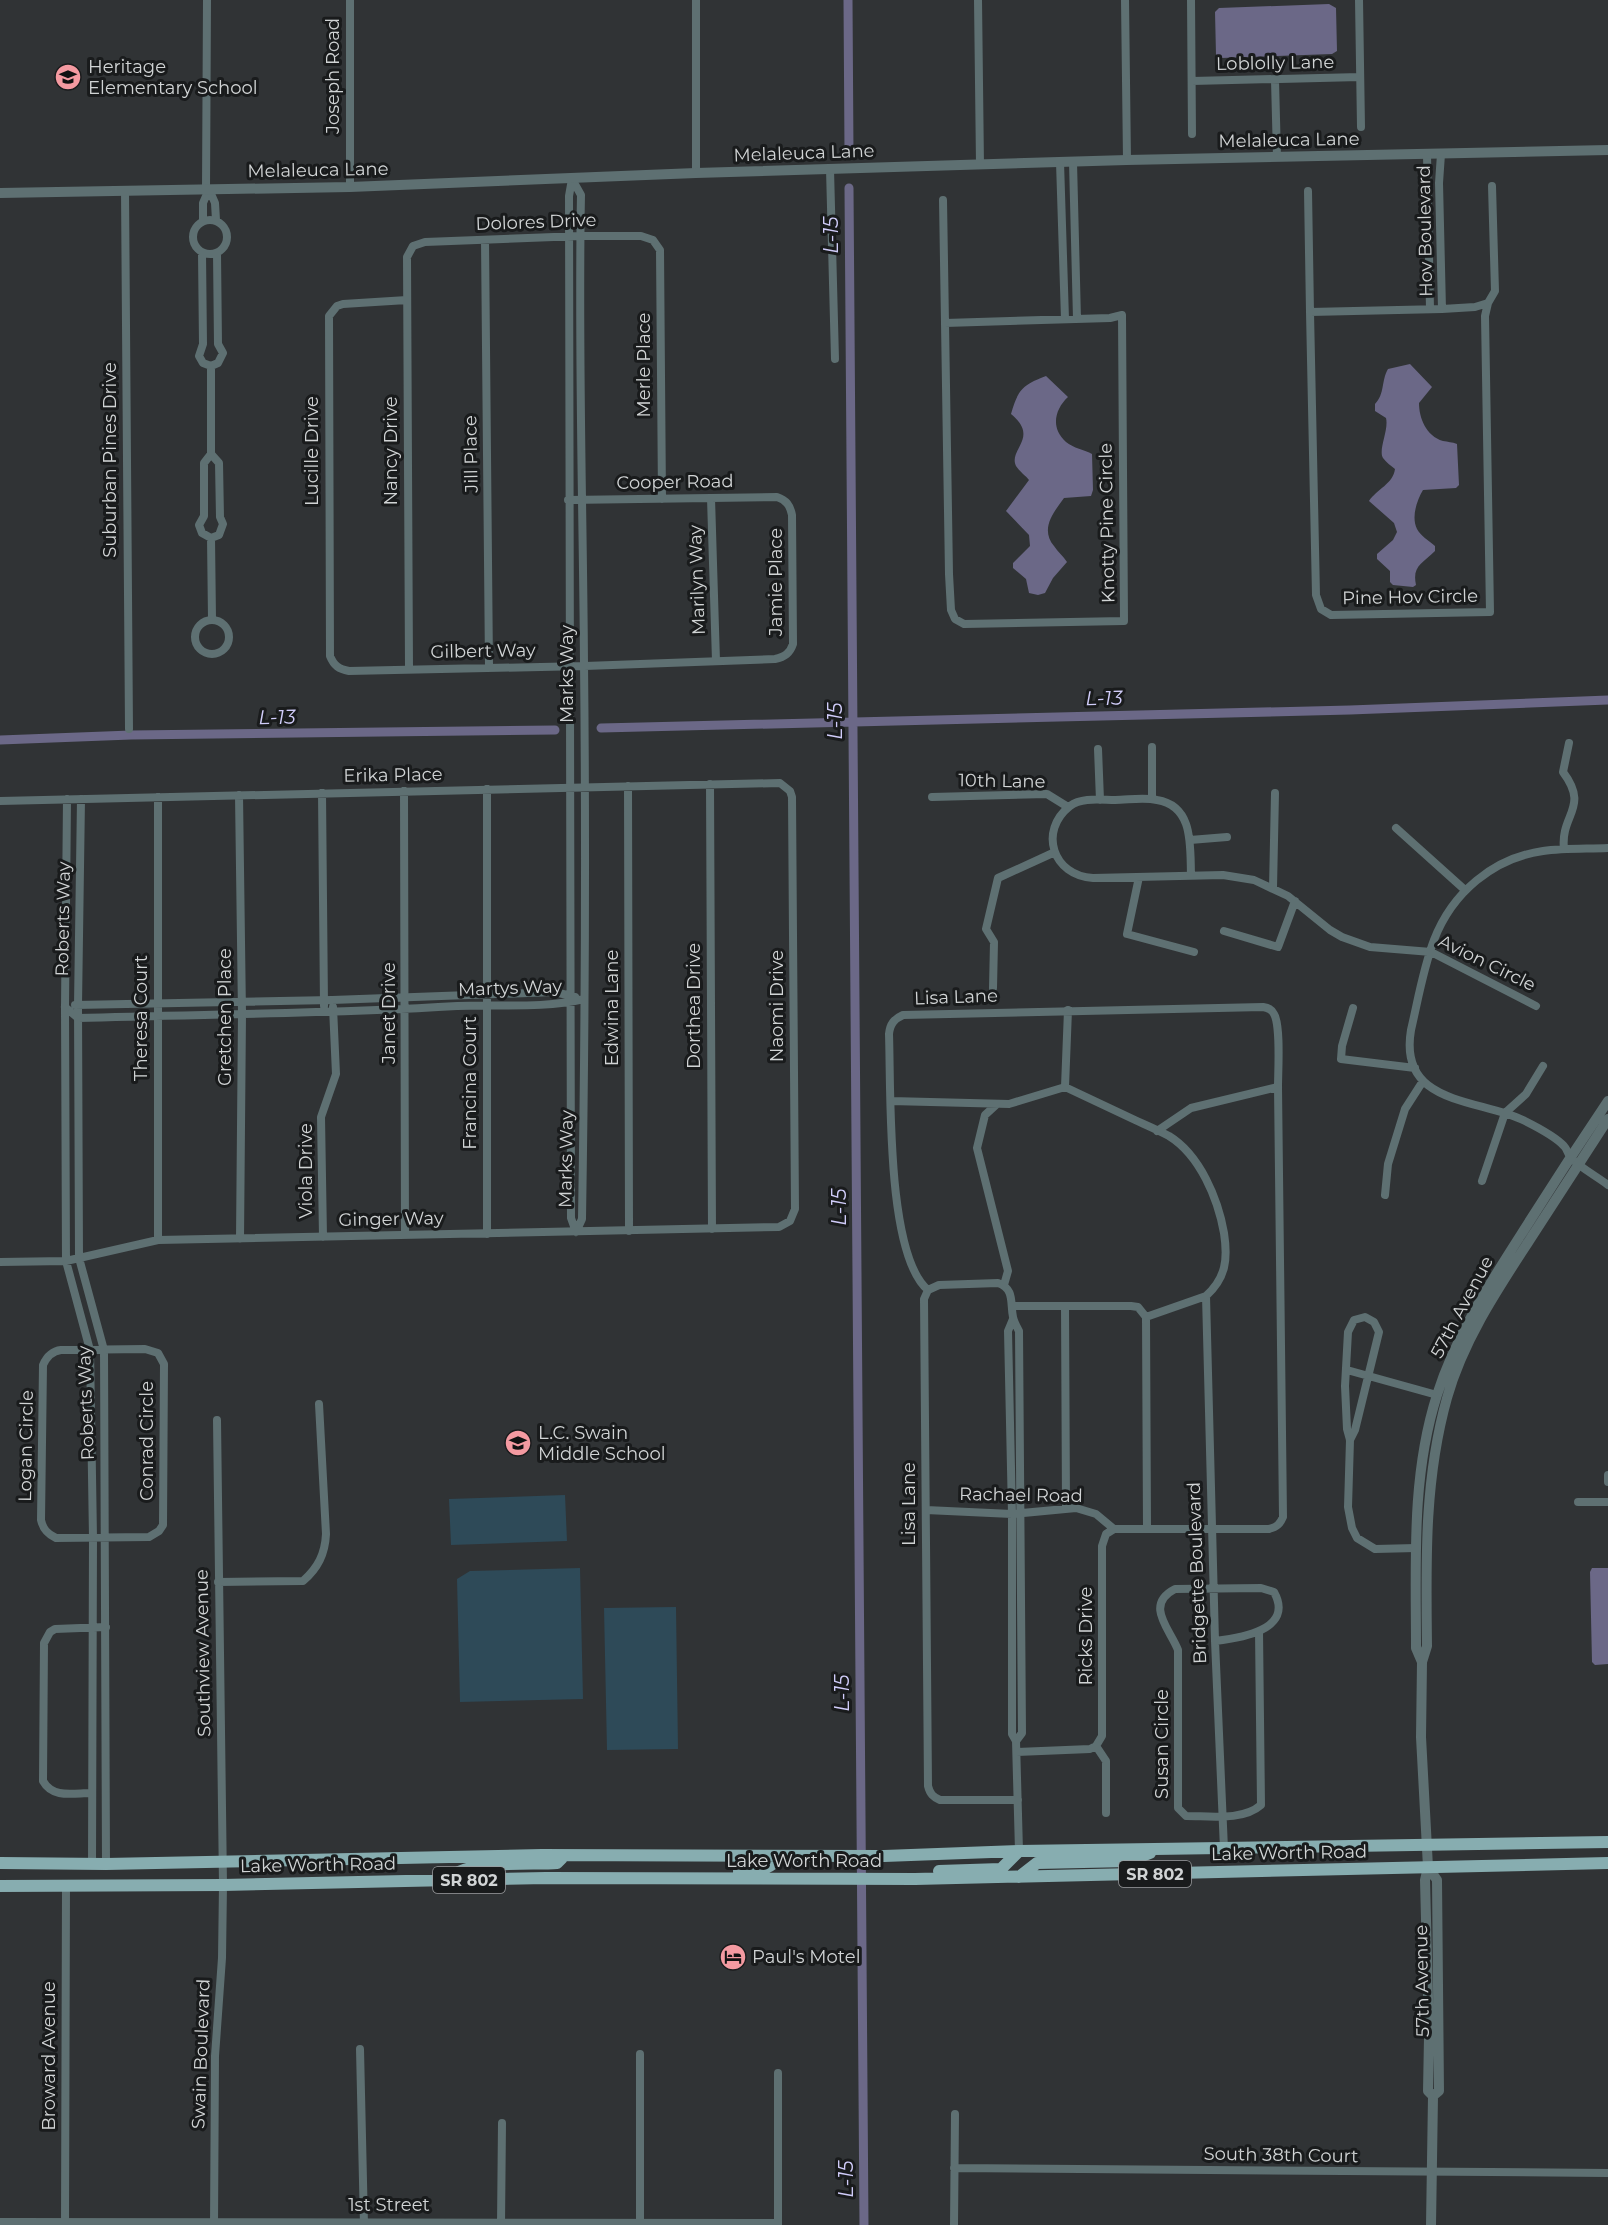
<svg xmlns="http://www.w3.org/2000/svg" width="1608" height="2225" viewBox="0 0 1608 2225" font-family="Montserrat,sans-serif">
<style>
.green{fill:#2e4a58}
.water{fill:#6b6887}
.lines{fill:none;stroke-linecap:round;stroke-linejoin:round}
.canal{stroke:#6b6887;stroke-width:9}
.minor{stroke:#5e7072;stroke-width:8}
.tertiary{stroke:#5e7072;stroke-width:10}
.primary{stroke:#87adb0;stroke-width:12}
.labels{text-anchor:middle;stroke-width:6;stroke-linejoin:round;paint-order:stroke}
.shield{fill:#191b1c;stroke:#9a9c9e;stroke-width:1.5}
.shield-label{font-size:16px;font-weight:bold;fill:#d1d4d5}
.street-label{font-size:18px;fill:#d1d4d5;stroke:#191b1c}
.poi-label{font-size:18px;fill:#d1d4d5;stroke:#191b1c;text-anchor:start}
.water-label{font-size:20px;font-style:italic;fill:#d0ccf9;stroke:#191b1c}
</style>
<rect width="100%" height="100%" fill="#303335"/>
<path class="green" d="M565,1495l2,46 -116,4 -2,-46z
M580,1568l3,131 -123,3 -3,-123 13,-8z
M676,1607l2,142 -71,1 -3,-142z"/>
<path class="water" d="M1329,4l7,4 1,43 -5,3 -111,4 -5,-3 -1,-43 4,-4z
M1410,364l22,23 -13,16c0,15 7,33 24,38 5,1 9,1 14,3l2,41 -3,3 -33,2c-6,10 -12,27 -6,39 3,6 12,12 18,17v5c-13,13 -23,15 -19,34l-3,2 -20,-2 -3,-3v-11l-13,-12v-5l16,-14 4,-8 -3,-9 -25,-22c8,-12 24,-17 26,-32 -4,-3 -9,-7 -12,-11 -5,-8 6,-28 3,-40l-11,-7v-7c10,-10 6,-23 13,-35z
M1046,376l22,21c-13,12 -18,31 -2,45 7,6 19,8 26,12l1,36 -2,6 -27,2c-11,15 -24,31 -10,48 4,6 9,10 13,16l-14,16 -8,15 -7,2 -9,-2 -3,-14 -13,-11v-5l17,-17 -1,-11 -23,-24 23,-31c-3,-4 -10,-9 -13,-14 -8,-17 24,-28 -5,-52 7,-24 11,-29 35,-38z
M1592,1568h16v96l-13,1 -3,-3 -2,-90z"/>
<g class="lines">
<path class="canal" d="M848,0l1,152
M849,188l15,2037
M601,728l749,-18 258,-10
M0,740l131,-5 424,-5"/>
<path class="minor" d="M350,0v187
M696,0v173
M978,0l2,165
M1125,0l2,160
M1191,0l1,134
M1359,0l2,127
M1275,80l2,77
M1192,81l168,-4
M1441,154l-2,29 3,126
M1427,155l3,154
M1060,162l5,157
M1073,162l4,157
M830,169l5,190
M572,179l9,16c-3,156 2,312 3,468 2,185 1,370 -2,556l-6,13
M572,179l-3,17 2,1022 5,14
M206,189l1,-189
M125,190l4,539
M1308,191l2,121
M943,200l2,123
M193 237a17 17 0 1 1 34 0a17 17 0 1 1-34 0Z
M203,221v-18l6,-14 6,14 1,17
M485,240l4,427
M202,253l1,91 -4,12 4,7 8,3 7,-3 5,-10 -5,-9 -1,-91
M407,300l-64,4 -6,2 -8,10 1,340c4,10 9,13 19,15l236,-5 190,-7c10,-2 15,-6 18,-15l-1,-129c-2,-10 -6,-15 -15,-18l-209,3
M1488,303l-3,13 5,296 -159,3 -10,-6 -5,-14 -6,-283 132,-3 33,-2z
M1488,303l7,-12 -3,-105
M1122,315l2,306 -160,3 -9,-5 -4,-9 -2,-36 -4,-251 165,-5z
M211,366v88l-7,9v53l-5,9 3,8 9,5 8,-3 4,-11 -3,-7 -1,-54 -8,-9
M711,498l5,163
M211,538l1,81
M195 637a17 17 0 1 1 34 0a17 17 0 1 1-34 0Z
M409,669l-2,-412 6,-11 12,-4 155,-6h61l12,4 7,10 2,249
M1152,747v52
M1098,749l2,51
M710,784l2,445
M628,786l1,445
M487,789v445
M404,791l1,444
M322,793l2,213
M239,795l3,219 -2,225
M158,797v443
M932,797l115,-3 21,13
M67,799l-2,208 1,254 24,89 3,188 -1,326
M81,799l-3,206 1,253 25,92 2,514
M0,801l780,-18 10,8 2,6 3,412 -5,12 -11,6 -621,13 -92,21 -66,1
M1396,828l69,62
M1190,840l37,-3
M1608,848c-21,1 -44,0 -65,3 -50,7 -91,42 -109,89 -11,29 -16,60 -23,90 -13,76 68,68 114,91 12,6 30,15 39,25 3,3 4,8 7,12 10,10 25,18 37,27
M1564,849c-4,-35 26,-41 -1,-77l6,-29
M1191,875c-1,-29 3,-69 -34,-75 -14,-3 -29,0 -42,0 -14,0 -33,-3 -45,6 -32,25 -17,70 23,72l130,-3 31,5 34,16 42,34 12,7 28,10 61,5 105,54
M1139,877l-12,57 67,18
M1273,888l2,-95
M1224,931l54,16 17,-46
M993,988l1,-46 -8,-13 12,-51 57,-26
M75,1005l257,-5 223,-8 20,5
M65,1007l13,11c127,-4 253,-4 379,-12 42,-2 85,3 127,-7
M1353,1008l-11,38 -1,13 74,9
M1065,1087l3,-77
M891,1101l118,3 56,-17c23,11 47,22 70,33 11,5 23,10 34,16 31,19 49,63 55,97 4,26 2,45 -18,63l9,345 9,208
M997,1104l-12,11 -8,33 31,123 -4,14
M1157,1131l34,-23 87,-21
M1482,1181l23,-68 21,-19 17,-28
M1385,1195l3,-31 17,-55 18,-28
M323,1237l-2,-120 15,-43 -3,-67
M928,1290l-4,9 4,487c2,8 5,11 12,14h78
M928,1290l11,-5 59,-2c17,6 12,20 15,34 1,5 4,10 6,14l3,402 -6,8
M1012,1306h119l7,1 8,10
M1065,1306l1,202
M1146,1317l1,211
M1146,1317l60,-21
M1013,1319l-5,12 4,183v220l4,7 3,110
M145,1349l13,4 6,11 -1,161 -4,6 -10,6 -93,1c-9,-4 -13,-9 -15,-18l2,-155c4,-9 9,-14 18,-15z
M1347,1370l90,25
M1350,1440l5,-10 24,-98 -5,-10 -9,-5 -11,3 -6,12 -3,54 2,43 3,11 -2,67 4,21 5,10 18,11 41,-1
M1608,1475v7
M1578,1502h30
M926,1510l86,4 64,-6 20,6 18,15h155c8,-2 11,-5 14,-12l-5,-430c0,-16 3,-61 -4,-73 -2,-5 -6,-6 -11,-7l-360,8c-9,4 -13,9 -14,19 2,55 -3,221 39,256
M218,1582l85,-1c15,-13 22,-27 23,-47l-7,-130
M1215,1641c25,-3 80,-11 59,-49l-13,-4 -86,1c-31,16 -5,40 3,61v158l8,8c24,0 57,5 75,-11l-2,-174
M1096,1746l10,15v52
M1017,1752l73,-3 6,-3 6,-10v-190l4,-12 8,-5
M91,1793c-17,0 -38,6 -48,-12l1,-138 6,-11 5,-3 51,-2
M360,2049l4,176
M954,2168l654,5
M0,2222l778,1
M501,2224l1,-101
M65,2225l1,-338
M214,2225l1,-169 7,-98 1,-73 -6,-465
M640,2225v-171
M778,2225v-152
M954,2225l1,-111"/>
<path class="tertiary" d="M0,193l350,-6 346,-14 431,-13 481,-10
M1422,1662l-6,-14c0,-85 -5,-172 21,-253 19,-60 53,-112 87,-165 27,-43 55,-86 84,-129
M1428,1867l9,13 2,211 -6,5
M1431,2225l2,-129 -5,-5 1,-54 -4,-157 3,-13 -7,-130 1,-75 5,-16c-1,-84 -3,-166 20,-248 16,-57 50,-108 82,-157 26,-40 52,-81 79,-122"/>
<path class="primary" d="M0,1863l106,1 436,-9 342,1 135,-5 589,-9
M739,1871c15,-1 33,1 39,-15
M939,1871l62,-2 18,-18
M1019,1877l18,-14 92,-2 21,-8
M448,1880c15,-21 83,-15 109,-17l5,-5
M0,1886l223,-1 323,-7 369,1 693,-16"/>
</g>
<defs>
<symbol id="school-disc" viewBox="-11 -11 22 22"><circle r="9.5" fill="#f49aa1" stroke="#191b1c"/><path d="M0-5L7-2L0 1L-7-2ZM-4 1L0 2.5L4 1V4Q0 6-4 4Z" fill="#111"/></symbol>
<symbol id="hotel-disc" viewBox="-11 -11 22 22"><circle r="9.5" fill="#f49aa1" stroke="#191b1c"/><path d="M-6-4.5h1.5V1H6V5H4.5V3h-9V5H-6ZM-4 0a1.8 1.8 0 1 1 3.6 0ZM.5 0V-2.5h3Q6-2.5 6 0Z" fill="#111"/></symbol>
</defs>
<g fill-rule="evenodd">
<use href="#school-disc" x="53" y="62" width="30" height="30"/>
<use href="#school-disc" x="503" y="1428" width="30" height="30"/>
<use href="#hotel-disc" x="718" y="1942" width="30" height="30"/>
</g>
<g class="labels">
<g class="shield">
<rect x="1119" y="1861" width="72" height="26" rx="4.5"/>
<rect x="433" y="1867" width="72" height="26" rx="4.5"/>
</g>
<g class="shield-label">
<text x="1155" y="1880">SR 802</text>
<text x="469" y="1886">SR 802</text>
</g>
<g class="street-label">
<text transform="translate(1275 63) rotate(-1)" y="6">Loblolly Lane</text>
<text transform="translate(333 76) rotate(-90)" y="6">Joseph Road</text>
<text transform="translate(1289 140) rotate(-1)" y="6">Melaleuca Lane</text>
<text transform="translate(804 153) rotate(-2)" y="6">Melaleuca Lane</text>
<text transform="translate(318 170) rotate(-1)" y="6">Melaleuca Lane</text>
<text transform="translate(536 222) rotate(-2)" y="6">Dolores Drive</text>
<text transform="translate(1425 231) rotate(-91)" y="6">Hov Boulevard</text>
<text transform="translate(644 365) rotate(-90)" y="6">Merle Place</text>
<text transform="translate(312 451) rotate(-90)" y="6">Lucille Drive</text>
<text transform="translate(391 451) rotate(-90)" y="6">Nancy Drive</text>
<text transform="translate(471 454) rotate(-91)" y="6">Jill Place</text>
<text transform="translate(110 460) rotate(-90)" y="6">Suburban Pines Drive</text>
<text transform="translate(675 482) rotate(-1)" y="6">Cooper Road</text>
<text transform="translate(1107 523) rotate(-91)" y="6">Knotty Pine Circle</text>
<text transform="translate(697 580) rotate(-92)" y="6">Marilyn Way</text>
<text transform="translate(776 582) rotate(-90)" y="6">Jamie Place</text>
<text transform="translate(1410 597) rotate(-1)" y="6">Pine Hov Circle</text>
<text transform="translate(483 651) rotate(-1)" y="6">Gilbert Way</text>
<text transform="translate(567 674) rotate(-90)" y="6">Marks Way</text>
<text transform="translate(393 775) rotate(-1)" y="6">Erika Place</text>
<text transform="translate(1002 781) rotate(1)" y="6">10th Lane</text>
<text transform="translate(63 919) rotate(-89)" y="6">Roberts Way</text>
<text transform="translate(1487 963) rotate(26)" y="6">Avion Circle</text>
<text transform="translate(510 988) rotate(-2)" y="6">Martys Way</text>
<text transform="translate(956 997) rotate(-2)" y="6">Lisa Lane</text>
<text transform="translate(694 1006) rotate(-90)" y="6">Dorthea Drive</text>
<text transform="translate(777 1006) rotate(-90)" y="6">Naomi Drive</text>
<text transform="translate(612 1008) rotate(-90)" y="6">Edwina Lane</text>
<text transform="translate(389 1013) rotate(-90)" y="6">Janet Drive</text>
<text transform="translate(225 1017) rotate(-90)" y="6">Gretchen Place</text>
<text transform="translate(141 1018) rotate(-90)" y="6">Theresa Court</text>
<text transform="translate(470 1083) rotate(-90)" y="6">Francina Court</text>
<text transform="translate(566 1159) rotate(-89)" y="6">Marks Way</text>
<text transform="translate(306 1171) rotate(-90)" y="6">Viola Drive</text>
<text transform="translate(391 1219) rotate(-1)" y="6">Ginger Way</text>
<text transform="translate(1462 1307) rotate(-62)" y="6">57th Avenue</text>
<text transform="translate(86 1403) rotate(-92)" y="6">Roberts Way</text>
<text transform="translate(147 1441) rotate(-90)" y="6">Conrad Circle</text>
<text transform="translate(26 1446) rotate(-89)" y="6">Logan Circle</text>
<text transform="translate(1021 1495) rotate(1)" y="6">Rachael Road</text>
<text transform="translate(909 1504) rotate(-90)" y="6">Lisa Lane</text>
<text transform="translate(1197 1573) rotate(-92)" y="6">Bridgette Boulevard</text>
<text transform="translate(1086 1636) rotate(-90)" y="6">Ricks Drive</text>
<text transform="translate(203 1653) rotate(-91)" y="6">Southview Avenue</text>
<text transform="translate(1162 1744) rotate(-90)" y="6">Susan Circle</text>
<text transform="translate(1289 1853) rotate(-1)" y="6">Lake Worth Road</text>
<text x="804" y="1867">Lake Worth Road</text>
<text transform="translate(318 1865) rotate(-1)" y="6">Lake Worth Road</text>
<text transform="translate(1422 1981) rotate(-91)" y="6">57th Avenue</text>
<text transform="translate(201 2054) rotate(-88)" y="6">Swain Boulevard</text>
<text transform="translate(49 2056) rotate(-90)" y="6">Broward Avenue</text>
<text transform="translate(1281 2155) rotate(1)" y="6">South 38th Court</text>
<text x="389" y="2211">1st Street</text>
</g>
<g class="poi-label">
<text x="88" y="73">Heritage<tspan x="88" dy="21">Elementary School</tspan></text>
<text x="538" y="1439">L.C. Swain<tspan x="538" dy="21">Middle School</tspan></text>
<text x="752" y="1963">Paul's Motel</text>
</g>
<g class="water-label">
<text transform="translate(831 235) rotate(-90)" y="7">L-15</text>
<text transform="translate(1104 698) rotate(-1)" y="7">L-13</text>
<text transform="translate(277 717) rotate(-1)" y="7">L-13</text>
<text transform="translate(835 721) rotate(-90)" y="7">L-15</text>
<text transform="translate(839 1207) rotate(-90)" y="7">L-15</text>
<text transform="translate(842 1693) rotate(-90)" y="7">L-15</text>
<text transform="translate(846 2179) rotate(-90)" y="7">L-15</text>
</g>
</g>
</svg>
